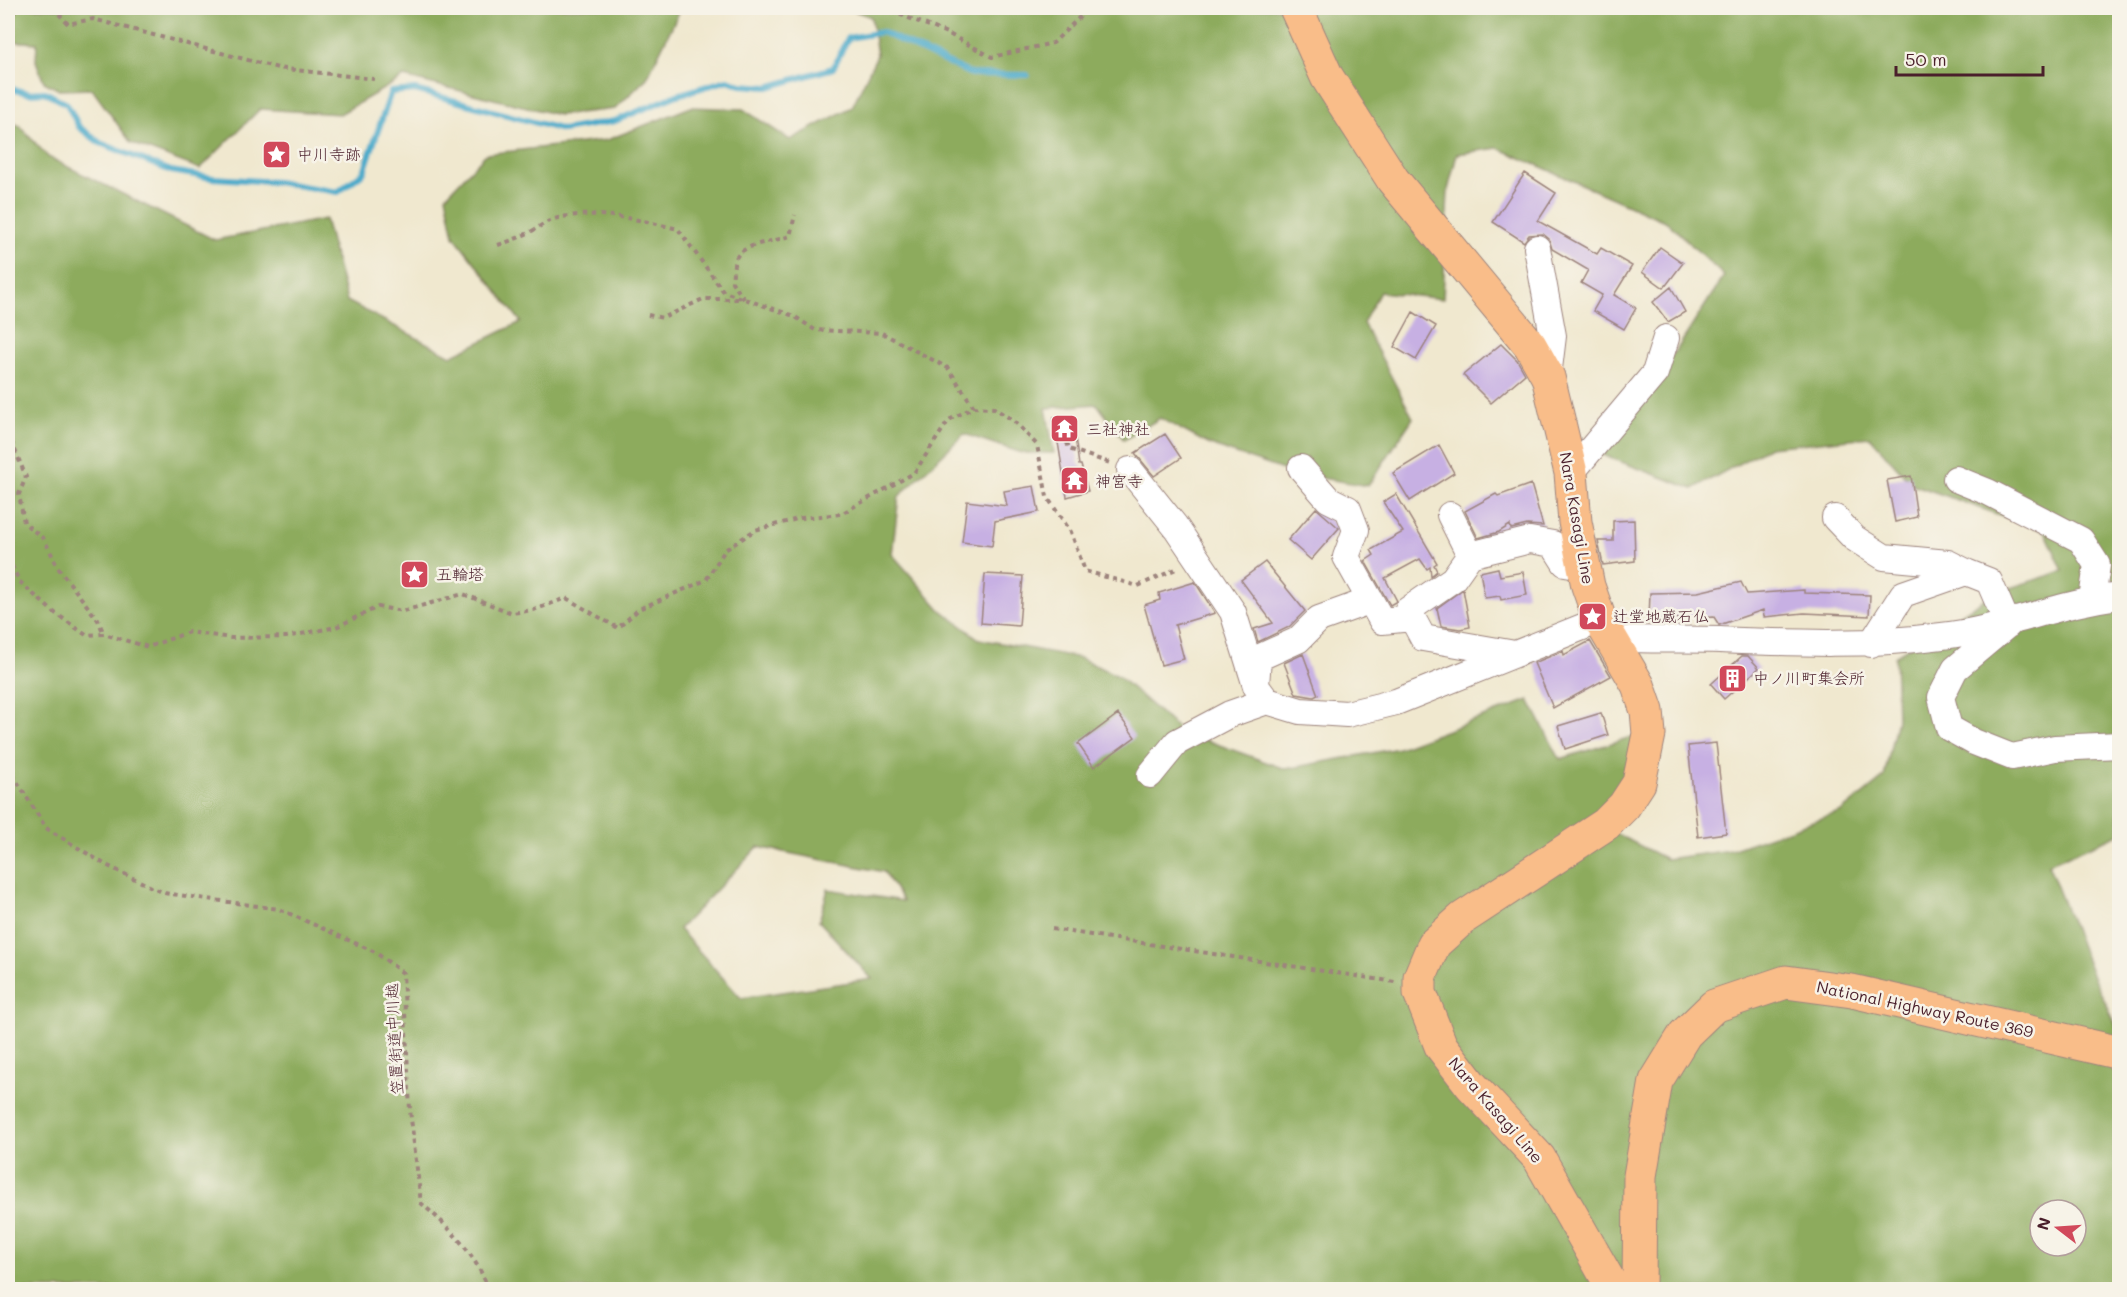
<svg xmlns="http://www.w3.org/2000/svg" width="2127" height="1297" viewBox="0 0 2127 1297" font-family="Mali,'Klee One',sans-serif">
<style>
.forest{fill:#8dab5d;stroke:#6c6544;stroke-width:1.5;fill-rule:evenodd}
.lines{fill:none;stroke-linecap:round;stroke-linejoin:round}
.stream{stroke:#4caaca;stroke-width:6}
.building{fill:#c7b0e3}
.minor-casing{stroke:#9d847d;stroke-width:28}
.major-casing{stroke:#9d847d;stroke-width:35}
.highway-casing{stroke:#9d847d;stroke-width:35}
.path{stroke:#9d847d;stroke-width:4;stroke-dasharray:4.5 4.5;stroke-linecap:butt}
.minor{stroke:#fff;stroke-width:26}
.major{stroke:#f9bd89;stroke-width:33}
.highway{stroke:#f9bd89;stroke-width:33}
.labels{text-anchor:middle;stroke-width:5;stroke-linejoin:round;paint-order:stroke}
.poi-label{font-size:16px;fill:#4a1f2b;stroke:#f7f3e8;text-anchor:start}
.street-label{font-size:16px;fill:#4a1f2b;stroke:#f7f3e8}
</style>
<rect width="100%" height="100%" fill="#f7f3e8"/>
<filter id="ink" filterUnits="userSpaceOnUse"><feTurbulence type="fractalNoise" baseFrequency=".0167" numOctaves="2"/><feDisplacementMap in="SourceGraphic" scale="12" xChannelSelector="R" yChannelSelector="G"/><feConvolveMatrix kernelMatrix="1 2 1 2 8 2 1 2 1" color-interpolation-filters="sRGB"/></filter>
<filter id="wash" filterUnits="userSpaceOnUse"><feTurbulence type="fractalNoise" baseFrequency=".008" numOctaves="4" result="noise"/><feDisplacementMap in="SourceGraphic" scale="24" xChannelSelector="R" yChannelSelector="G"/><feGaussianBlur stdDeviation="1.35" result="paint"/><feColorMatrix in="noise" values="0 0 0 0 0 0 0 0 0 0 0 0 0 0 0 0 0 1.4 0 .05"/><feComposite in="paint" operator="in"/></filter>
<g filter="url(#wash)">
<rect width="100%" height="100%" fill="#f0e8cf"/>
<path class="forest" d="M8,8h673l-34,70 -32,31 -56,6 -155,-38 -64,37 -80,-5 -60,60 -69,-26 -39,-54 -33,1 -15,-8 -8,-21 1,-18 -29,-2z
M847,8h1272v826l-71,30 44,110 27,57v258h-2111v-1168l12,5 28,31 167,83 110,-21 22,82 104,55 70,-34 -67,-86 -8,-40 40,-42 121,-14 84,-33 52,2 47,31 62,-33 25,-52 -6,-38zM1498,148l169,74 57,54 -48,75 -62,62 -14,41 93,35 76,-42 101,-10 42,47 133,47 18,40 -69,22 -99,63 2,63 -13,58 -42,34 -111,39 -65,9 -77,-39 40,-43 5,-41 -74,23 -31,-59 -130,48 -114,21 -104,-38 -63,-55 -38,-18 -101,-19 -38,-29 -49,-56 7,-58 65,-62 58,19h32l-8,-45 51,-4 27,36 36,-22 50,27 82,28 76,13 45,-68 -50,-95 17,-31 63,7 5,-109 9,-36zM758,847l126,25 19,29 -75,-12 -9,32 53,58 -131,19 -62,-69zM2040,1210h36v36h-36z"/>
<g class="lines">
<path class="stream" d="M8,81l3,8 18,4 16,-1 22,12 12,23 21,16 71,28 42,7 64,4 61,10 26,-20 27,-80 24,-2 148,40 52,-9 62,-26 51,-15 13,5 27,2 65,-19 15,-30 34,-6 89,42 56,1"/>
</g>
<g id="blocks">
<path class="building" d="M1525,173l31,20 -18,28 59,33 4,-6 31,18 -18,29 22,13 -12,21 -31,-18 9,-16 -21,-12 7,-13 -36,-21 -3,-10 -6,-5 -14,1 -5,7 -31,-20z
M1660,247l23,16 -19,25 -22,-16z
M1671,287l14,25 -17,10 -15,-20z
M1413,312l23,14 -20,34 -22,-13z
M1501,344l16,16 8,14 -34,29 -28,-28z
M1072,416l7,49h2l7,26 -21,6 -13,-79z
M1165,434l16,24 -27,18 -19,-23z
M1439,445l15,28 -44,28 -17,-28z
M1911,476l6,41 -22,5 -8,-42z
M1531,484l12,42 -16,-1 -16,4 -1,-4 -11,7 -21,6 -13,-27 31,-17 2,2z
M1034,486l5,26 -44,9 -3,25 -30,-4 5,-41 40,5 -3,-15z
M1396,494l41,69 -3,2 3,6 -6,5 -1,-9 -3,2 -7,-10 -35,19 12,23 -7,4 -25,-44 9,-6 -3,-5 32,-18 -20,-30z
M1316,508l23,20 -28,32 -23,-20z
M1634,520l1,41 -32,4 -5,-24h15v-20z
M1265,562l40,49 -16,16 -31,15 -4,-13 19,-6 -32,-43z
M1498,568l2,8 23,-4 4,23 -26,5 -1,-4 -15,2 -5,-26z
M985,574l38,2 -4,50 -38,-3z
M1195,582l20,31 -40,12 9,34 -23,6 -17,-60 16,-5 -1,-7z
M1741,582l6,12 57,-4v3l66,2 -1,21 -65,-3 -40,4 -1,-7 -44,15 -5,-8 -65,3 1,-27 48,-1z
M1463,589l7,38 -10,2 -19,-3 -4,-18z
M1590,641l21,35 -58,32 -19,-45 29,-12 1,4z
M1303,654l15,41 -4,2 -18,-3 -12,-31z
M1742,656h6l11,12 -35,31 -13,-15z
M1601,713l7,22 -43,14 -7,-23z
M1118,714l17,23 -41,30 -16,-23z
M1716,743l10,90 -28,4 -10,-91z"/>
</g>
</g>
<g filter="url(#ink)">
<use href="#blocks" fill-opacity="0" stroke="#9d847d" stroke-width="1.5"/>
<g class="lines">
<defs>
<path id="minor" d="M1537,248l16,88 -5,41
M1301,468l27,31 20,10 8,21 -10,27 36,64 30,-3
M1130,470l45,56 58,86 23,74 11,15 33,10 47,3 49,-12 204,-82
M1571,473l84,-100 11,-35
M1956,479l32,13 93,48 16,25 -5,34
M1450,515l20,40
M1835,518l19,20 30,19 64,6 18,9
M2005,627l-50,42 -14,28 8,31 25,14 38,15 43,-9 65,-3
M1612,641l21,-2c29,1 58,0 87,1 76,3 146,6 222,-4 61,-7 117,-33 178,-40
M1871,644l32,-50 63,-22 23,9 19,44
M1515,654l-92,-16 -15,-28 45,-31 17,-24 60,-15 23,4 12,19 18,3
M1256,685l2,-27 40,-18 21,-21 50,-18
M1150,775l27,-33 53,-28 37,-13"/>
<path id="major" d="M1296,8l31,69 66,103 137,165 18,32 23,96 4,49 13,64 12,34 38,65 9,26 2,23 -10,49 -15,23 -18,18 -143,94 -29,26 -14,33v16l21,53 30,39 68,73 75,132"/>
<path id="highway" d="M1639,1290l1,-114 16,-95 29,-47 29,-28 72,-24 66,9 268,62"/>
</defs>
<use href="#minor" class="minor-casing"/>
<use href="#major" class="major-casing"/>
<use href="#highway" class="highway-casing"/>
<path class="path" d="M42,8l16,5 10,11 25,-5 185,49 96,11
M883,8l64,25 45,24 61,-14 36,-35
M8,23l9,-15
M498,245c9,-3 18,-6 26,-10 12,-5 21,-14 34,-17 39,-9 82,2 120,11l46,63 70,24 21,14 67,3 66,35 26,39
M744,299l-12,-17c1,-7 1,-18 4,-24 8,-15 38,-16 54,-22l5,-21
M648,315l15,3 40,-19h35
M8,433l18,44 -7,17 5,29 20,16 15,30 39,51 6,14
M1067,442l2,7 41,14
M8,557l11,24 32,29 35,25 18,-1 44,13 41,-15 42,6 55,-1 50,-10 42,-20 25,4 60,-17 49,19 22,-3 32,-12 52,30 21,-19 67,-29 19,-30 30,-20 46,-12 40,-4 73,-41 35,-53 25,-13 20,1 20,13 23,24 10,52 24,35 14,39 53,15 40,-18
M8,767l38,61 60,37 58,28 115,16 96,43 28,21 7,137 11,93c29,25 54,50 68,87
M1052,929l343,53"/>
<use href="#minor" class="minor"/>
<use href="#major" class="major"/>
<use href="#highway" class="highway"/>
</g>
</g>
<defs>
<symbol id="sight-square" viewBox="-11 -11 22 22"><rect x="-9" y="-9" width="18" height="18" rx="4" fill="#d1495b" stroke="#f7f3e8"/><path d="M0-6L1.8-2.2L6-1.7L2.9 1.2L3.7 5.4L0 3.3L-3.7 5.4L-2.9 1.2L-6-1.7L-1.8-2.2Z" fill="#fff"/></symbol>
<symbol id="temple-square" viewBox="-11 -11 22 22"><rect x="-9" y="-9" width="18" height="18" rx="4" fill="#d1495b" stroke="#f7f3e8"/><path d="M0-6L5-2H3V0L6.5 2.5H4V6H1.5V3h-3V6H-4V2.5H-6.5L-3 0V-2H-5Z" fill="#fff"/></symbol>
<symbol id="building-square" viewBox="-11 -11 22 22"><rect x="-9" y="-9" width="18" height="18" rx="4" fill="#d1495b" stroke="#f7f3e8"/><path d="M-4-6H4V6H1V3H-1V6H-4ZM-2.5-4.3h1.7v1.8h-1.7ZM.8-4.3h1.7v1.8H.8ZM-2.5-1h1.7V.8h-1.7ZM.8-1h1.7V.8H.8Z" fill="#fff"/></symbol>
</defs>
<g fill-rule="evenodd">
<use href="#sight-square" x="260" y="138" width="33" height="33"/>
<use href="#temple-square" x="1048" y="412" width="33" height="33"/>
<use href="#temple-square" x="1058" y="464" width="33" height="33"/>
<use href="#sight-square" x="398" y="558" width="33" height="33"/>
<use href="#sight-square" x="1576" y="600" width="33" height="33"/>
<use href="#building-square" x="1716" y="662" width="33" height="33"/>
</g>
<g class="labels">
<g class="poi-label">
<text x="297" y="160">中川寺跡</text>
<text x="1086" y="435">三社神社</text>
<text x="1095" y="487">神宮寺</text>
<text x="436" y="580">五輪塔</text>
<text x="1613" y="622">辻堂地蔵石仏</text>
<text x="1753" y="684">中ノ川町集会所</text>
</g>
<g class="street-label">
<text transform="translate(1577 518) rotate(80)" y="6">Nara Kasagi Line</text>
<text transform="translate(1925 1009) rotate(12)" y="6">National Highway Route 369</text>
<text transform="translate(394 1039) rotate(-93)" y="6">笠置街道中川越</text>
<text transform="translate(1496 1110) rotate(49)" y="6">Nara Kasagi Line</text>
</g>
</g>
<rect width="2127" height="1297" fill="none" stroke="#f7f3e8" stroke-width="30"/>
<g transform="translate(2058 1228) rotate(287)"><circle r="28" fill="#f7f3e8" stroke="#b29e9c" stroke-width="1.5"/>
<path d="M0-4.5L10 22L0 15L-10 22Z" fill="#d1495b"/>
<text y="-9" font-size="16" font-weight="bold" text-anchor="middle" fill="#4a1f2b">N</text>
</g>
<path d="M1896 66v9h147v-9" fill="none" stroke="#4a1f2b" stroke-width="3"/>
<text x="1905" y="66" font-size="18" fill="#4a1f2b" stroke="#f7f3e8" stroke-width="4.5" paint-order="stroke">50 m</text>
</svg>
